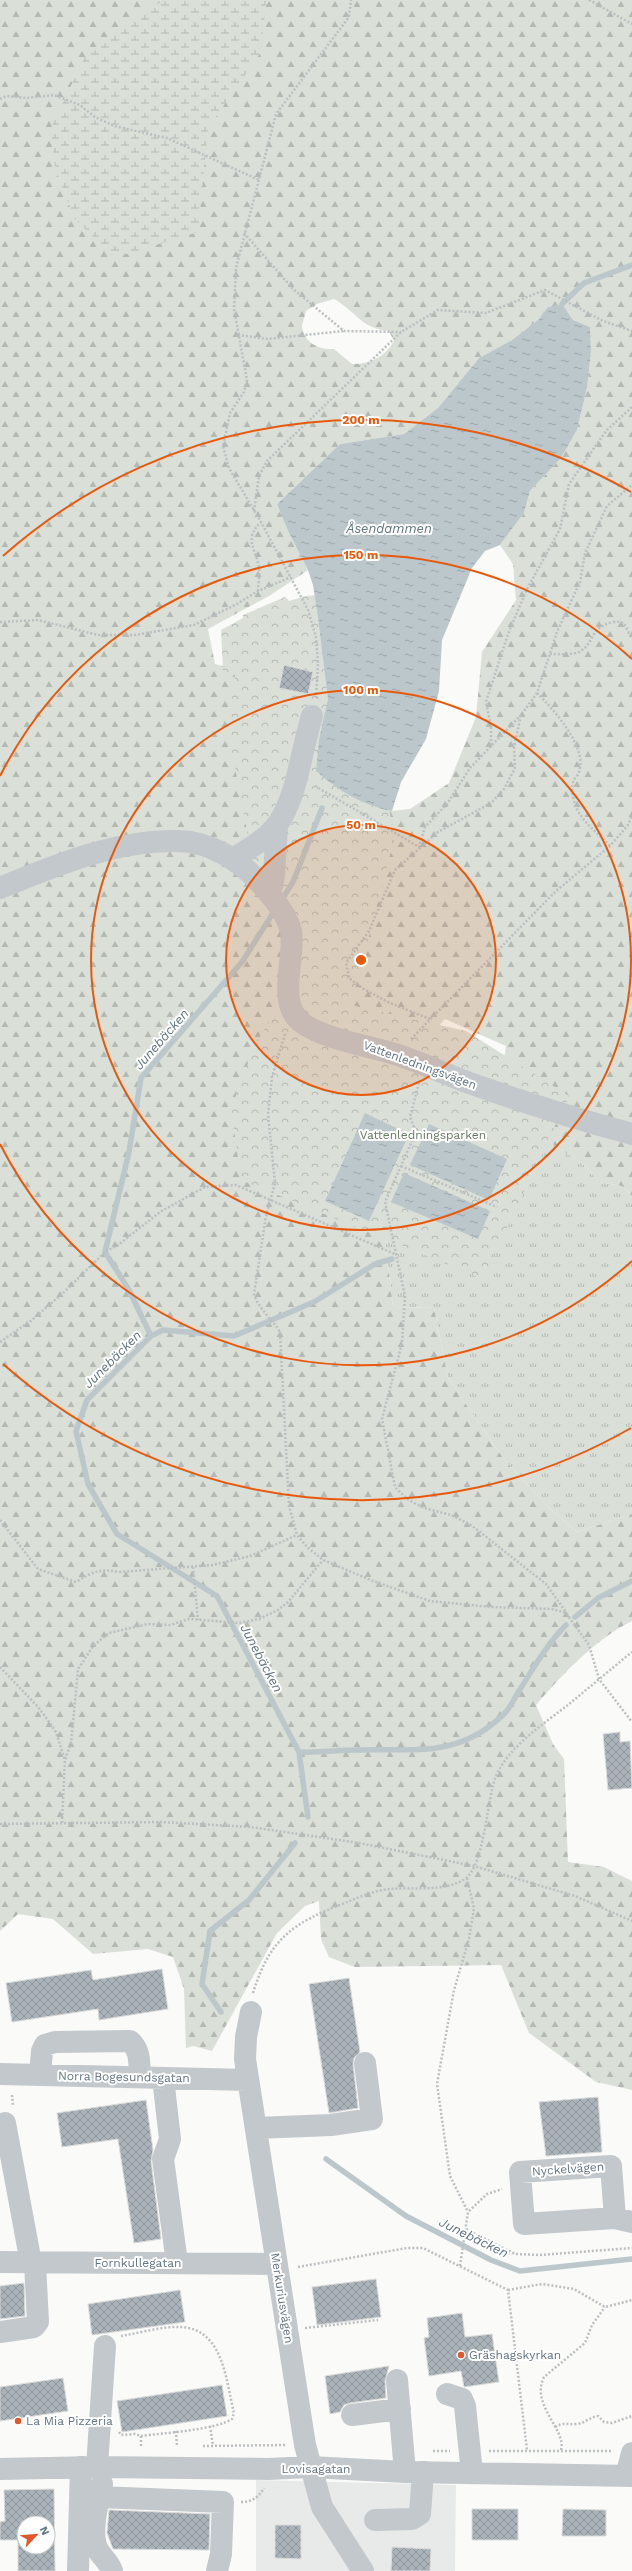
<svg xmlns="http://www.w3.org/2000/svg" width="632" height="2571" viewBox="0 0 632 2571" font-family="'Work Sans',sans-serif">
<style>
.built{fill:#e8e9e9}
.grass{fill:url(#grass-tufts)}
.forest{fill:url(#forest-firs);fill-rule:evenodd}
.wetland{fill:url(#wetland-marsh)}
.park{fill:url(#park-crowns)}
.water{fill:url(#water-ripples)}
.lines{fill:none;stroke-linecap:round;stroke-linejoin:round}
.stream{stroke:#bbc7cb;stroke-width:5.5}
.building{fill:url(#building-cross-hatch);stroke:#dcdcda;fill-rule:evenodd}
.path{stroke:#bbbfc2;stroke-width:2.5;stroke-dasharray:2 2;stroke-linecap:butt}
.minor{stroke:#c3c8cc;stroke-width:22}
.ring{fill:none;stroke:#e8590c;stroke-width:2}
.poi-dot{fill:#e4572e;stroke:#fff;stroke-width:1.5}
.labels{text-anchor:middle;stroke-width:4;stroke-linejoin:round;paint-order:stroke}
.street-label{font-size:12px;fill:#657683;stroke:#fff}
.park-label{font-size:12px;fill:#687a64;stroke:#fff}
.poi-label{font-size:12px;fill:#657683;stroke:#fff;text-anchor:start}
.water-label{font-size:13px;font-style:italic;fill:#60757c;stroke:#fff}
.centre{fill:#e8590c;stroke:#fff;stroke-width:2}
.ring-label{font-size:12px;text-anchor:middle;font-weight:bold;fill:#e8590c;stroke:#fff;stroke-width:4;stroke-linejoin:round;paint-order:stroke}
</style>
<defs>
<pattern id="grass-tufts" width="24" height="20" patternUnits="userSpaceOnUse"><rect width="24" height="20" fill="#dadfd7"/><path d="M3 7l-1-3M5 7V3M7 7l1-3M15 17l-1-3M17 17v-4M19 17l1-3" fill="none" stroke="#b4b9b4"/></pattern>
<pattern id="forest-firs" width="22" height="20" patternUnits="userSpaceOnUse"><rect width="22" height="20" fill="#dadfd7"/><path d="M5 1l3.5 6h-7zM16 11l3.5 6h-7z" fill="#b4b9b4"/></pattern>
<pattern id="wetland-marsh" width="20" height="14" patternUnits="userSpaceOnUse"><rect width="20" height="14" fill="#dadfd7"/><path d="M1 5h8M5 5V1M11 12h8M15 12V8" fill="none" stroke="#b4b9b4"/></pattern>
<pattern id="park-crowns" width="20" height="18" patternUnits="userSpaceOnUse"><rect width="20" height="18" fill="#dadfd7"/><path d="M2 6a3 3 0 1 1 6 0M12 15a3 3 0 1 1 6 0" fill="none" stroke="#b4b9b4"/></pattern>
<pattern id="water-ripples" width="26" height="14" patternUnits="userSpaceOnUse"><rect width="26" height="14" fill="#bbc7cb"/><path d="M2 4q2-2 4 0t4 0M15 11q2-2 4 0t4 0" fill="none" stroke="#9ca6aa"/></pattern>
<pattern id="building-cross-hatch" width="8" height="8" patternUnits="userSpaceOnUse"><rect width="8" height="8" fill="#aab3b9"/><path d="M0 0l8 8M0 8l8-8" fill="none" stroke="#8e969c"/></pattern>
</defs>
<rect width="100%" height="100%" fill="#fafaf8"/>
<path class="built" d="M256,2480l200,5 -1,86h-199z"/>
<path class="grass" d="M541,1136l46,31 12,15 23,4 10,10v318l-55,18 -27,-23 -47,-51 -55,-80 -14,-70 -41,-1 -8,-68 -91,-43z"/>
<path class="forest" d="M0,0h632v1196l-10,-10 -23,-4 -12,-15 -46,-31 -247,60 91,43 8,68 41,1 14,70 55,80 47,51 27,23 55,-18v107c-38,19 -68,52 -96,84l17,39 11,15 4,103 36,5 28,14v209l-36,-8 -67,-49 -28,-68 -146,2 -26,-10 -8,-18 -2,-38 -14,5 -28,27 -65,118 -19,-5 -7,2 -2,-59 -11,-32 -25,-8 -55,5 -40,-35 -35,-5 -18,17zM334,299c22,12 27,30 55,32l5,10c-9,16 -23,23 -42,23l-18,-15c-14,1 -29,-5 -32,-22 0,-4 3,-11 4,-16l11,-7zM562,305l11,15 17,7 1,24 -4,37 -10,42 -16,28 -31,33 -6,22 -24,32 13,19 3,36 -34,52 -6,65 -27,66 -39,26 -18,2 -12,-2 -137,-138 -28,-7 -7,-35 61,-33 39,-26 -20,-39 -11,-27 63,-60 64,-10 34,-26 41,-50 33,-18 26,-20 10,-13zM445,1019l61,27 -4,27 -82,-27z"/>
<path class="wetland" d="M163,0h103l-5,52 -53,76 -10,104 -84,26 -40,-40 -19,-50 -4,-40 33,-70z"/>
<path class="park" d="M340,593l55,243 -44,169 115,26 103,65 -86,183 -242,-99 -10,-71 24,-65 31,-50v-49l-34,-88 -24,-126 7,-56 -12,-5 -2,-40 22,-12v-3l42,-18 4,4 17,-5z"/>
<path class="water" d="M562,304l11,16 17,7 1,24 -4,37 -10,42 -16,28 -31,33 -6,22 -24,32 -15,6 -13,17 -30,72 -3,51 -13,48 -25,43 -9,29c-28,-5 -55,-21 -76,-40l3,-31 9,-41 -10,-82 -5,-32 -5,-15 -20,-39 -11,-27 63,-60 64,-10 34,-26 41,-50 33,-18 26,-20 10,-13z
M365,1113l44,21 -40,87 -44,-20z
M429,1124l78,35 -18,41 -79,-35z
M404,1173l86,38 -12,28 -87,-37z"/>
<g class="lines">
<path class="stream" d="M562,304l22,-21 48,-18
M281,901l12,-19 29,-74
M275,910l-33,52 -101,116 -12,74 -24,100 24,38 22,46 -64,64 -11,31 12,53 29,50 100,62 82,156 9,65
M151,1336l12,-6 71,6 80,-34 61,-38 17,-5
M575,1617l23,-19 34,-17
M299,1752c20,1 38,-2 57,-2 58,-2 102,9 148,-36 6,-6 10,-15 15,-23 14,-22 28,-47 47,-66
M221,2012l-19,-28 8,-53 39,-31 46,-57
M326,2159l80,57 85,44 29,11 112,-12"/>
</g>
<path class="building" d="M284,665l29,7 -5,22 -29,-6z
M620,1732v10l10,-1 2,47 -24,2 -5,-56z
M162,1969l6,40 -69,11 -1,-11 -86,13 -6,-39 85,-13 2,10z
M349,1978l11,74 -6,6 -1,6 5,44 -29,5 -20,-129z
M598,2097l4,55 -56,4 -7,-54z
M146,2100l7,50 -2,11 10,78 -27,4 -16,-104 -56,8 -5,-34z
M376,2279l5,38 -64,8 -5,-38z
M24,2283l1,33 -25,3v-33z
M180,2290l5,32 -93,13 -4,-31z
M462,2313l3,24 27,-3 7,48 -35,5 -3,-16 -32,5 -5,-38 5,-1 -2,-19z
M389,2366l-4,15 1,17 -36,5 -6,2 -4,7 -10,2 -5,-38z
M63,2378l5,33 -68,10v-34z
M222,2385l5,31 -105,16 -5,-31z
M54,2489l1,82h-37v-31h-18v-18l5,-1 -1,-31zM24,2523h24v24h-24z
M472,2509h46v31h-46z
M563,2509l43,1v26h-44z
M109,2510l101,4 -1,36 -96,-1 -6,-16z
M275,2525h26v34l-26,-1z
M392,2547l39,2 -1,22h-39z"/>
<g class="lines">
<path class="path" d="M589,0l43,24
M0,99l6,-3 20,2 28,-3 26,10 15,12 19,9 53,12 92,42
M244,233l49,56 51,42 57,1
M238,335l30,4 75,-8
M254,511l5,-35 8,-15 134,-129 37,-22 48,3 59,-23 58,31 29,10
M258,591c0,-7 2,-16 1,-23 -3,-20 -16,-29 2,-46
M0,622l38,-2 60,15h37l59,-10 43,-21 21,-13 33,-14
M550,654c9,0 21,1 29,-2 17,-9 9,-24 34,-30 10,-2 12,3 16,11h3
M537,693c16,16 51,54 42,79 -1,4 -5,6 -6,10 -2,7 0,18 3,25 6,15 23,27 34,39
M316,698l2,-34 -2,-27 -8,-27 -47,-88 -32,-54 -6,-22 7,-33 14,-21 3,-12 -13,-71 2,-41 40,-154 73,-97 2,-17
M491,745v-19l-5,-24 22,-68 19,-45 33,-60 9,-45 37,-53 26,-24
M315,786l104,61 6,-20 22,-23 23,-36 51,-53
M430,1019l-40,-16 -28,-15 -13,-10 -3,-15 23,-32 26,-61 43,-38 53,-29 13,-14 11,-21 -1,-21 7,-32 16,-22 20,-61 23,-50 5,-29 22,-47 25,-21
M285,1034l-13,43 -4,37 7,69 -9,33 -12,78c4,14 18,25 26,38l9,174 8,29 11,13 15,12 50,21 57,20 61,6 61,2 14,4 23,32 10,34 33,43
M411,1039l145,-148 54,-45 18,-21 4,-9
M419,1083l-9,34 6,15 -31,70 20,94 -3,47 -20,76 13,68 12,12 17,9 27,7 20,10 75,59 20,28
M401,1166l96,41
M0,1342l32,-22 31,-27 42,-41 13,-7 42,-33 45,-25 31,-2 161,70
M0,1520l38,49 38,13c16,-10 25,-14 43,-10l94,-7 37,-9 47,-21
M193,1567l5,53
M0,1667l39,41 17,24 9,28
M62,1823l3,-63 6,-17 7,-74 16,-24 15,-12 39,-9 22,1 19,-6 50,4 20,-4 19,-9 10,-8 35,-42
M0,1824l161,-2 90,5 108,16 115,23 101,30 57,25
M467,1878l7,30 -5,31 -15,51 -17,94 13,92 18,36
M253,1993c17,-55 40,-70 92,-90 14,-6 30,-13 46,-14 23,-2 54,3 74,-10 20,-14 22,-82 31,-103 14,-31 48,-52 73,-72 21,-17 42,-35 63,-52
M12,2095l1,11
M466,2229l49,25 25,1 92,-7
M460,2266l8,-54 19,-18 15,-5
M298,2267l109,-19h16l85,42 19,160
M508,2290l34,-6 32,5 31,18 27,-7
M305,2328l73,-8
M210,2426l3,20
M555,2427c8,-5 13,-2 22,-3 8,-1 13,-7 21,-8l6,6 8,1 20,-7
M176,2431l1,16
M119,2432l2,3 14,-1 6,2c22,-3 74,-6 91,-17l2,-6c-8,-31 -10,-84 -53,-86 -19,-1 -41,6 -60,9
M141,2436v11
M203,2446l83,-1
M561,2450c6,-20 -31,-45 -17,-73l41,-34 7,-18 13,-18
M433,2451h17
M489,2451h123
M241,2502c11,0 18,-5 23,-14"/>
<path class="minor" d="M233,859c15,-10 34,-20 44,-34 20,-27 25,-78 35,-109
M0,888c56,-23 116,-48 177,-47 32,0 62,19 82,41 12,13 28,32 32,49 5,26 -15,71 10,91 21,17 70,24 97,33 27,9 53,22 80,31 51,18 102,34 154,48
M270,895l4,-20 3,-50
M251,2012l-5,25 -1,22 60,386 17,62 41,64
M0,2074l248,6
M40,2075l2,-24 3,-6 10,-3 75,-1c11,10 9,22 10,36
M163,2078l7,61 -7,20 14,104
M5,2123l26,140
M256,2128l75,-3 41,-6 -7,-56
M615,2218l-4,-52 -91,6 4,52 91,-6 17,4
M0,2262l276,2
M0,2332l34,-5 4,-5 -3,-59
M397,2380l8,92
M447,2394l15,5 3,7 7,67
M352,2415l48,-6
M97,2467l8,-121
M0,2469l97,-2 171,2 42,-2 95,5 227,4
M626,2476l6,-23
M102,2484c-4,16 -12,48 -5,64 4,9 12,13 15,23
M99,2497l124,5 -2,52 -4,17
M375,2520l37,-1 8,-5 3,-42
M78,2571l3,-104"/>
</g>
<circle cx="361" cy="960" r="135" fill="#e8590c" fill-opacity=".12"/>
<g class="ring">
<circle cx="361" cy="960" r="135"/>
<circle cx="361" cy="960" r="270"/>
<path d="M632 1261A405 405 0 0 1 0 1144M0 776A405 405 0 0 1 632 659"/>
<path d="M631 1428A540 540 0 0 1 3 1364M3 556A540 540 0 0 1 631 492"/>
</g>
<g class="poi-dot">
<circle cx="461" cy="2355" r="4"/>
<circle cx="18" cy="2421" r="4"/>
</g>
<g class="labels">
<g class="street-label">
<text transform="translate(420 1065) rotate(20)" y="4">Vattenledningsvägen</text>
<text transform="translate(124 2077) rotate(1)" y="4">Norra Bogesundsgatan</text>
<text transform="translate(568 2169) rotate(-4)" y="4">Nyckelvägen</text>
<text x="138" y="2267">Fornkullegatan</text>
<text transform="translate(282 2298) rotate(81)" y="4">Merkuriusvägen</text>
<text x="316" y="2473">Lovisagatan</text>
</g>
<g class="park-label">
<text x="423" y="1139">Vattenledningsparken</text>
</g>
<g class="poi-label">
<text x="469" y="2359">Gräshagskyrkan</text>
<text x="26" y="2425">La Mia Pizzeria</text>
</g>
<g class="water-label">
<text x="389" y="533">Åsendammen</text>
<text transform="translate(161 1039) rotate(-49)" y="5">Junebäcken</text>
<text transform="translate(112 1359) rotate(-45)" y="5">Junebäcken</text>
<text transform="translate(262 1658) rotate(62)" y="5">Junebäcken</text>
<text transform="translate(474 2237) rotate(26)" y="5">Junebäcken</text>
</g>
</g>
<circle cx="361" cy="960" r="6" class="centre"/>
<g class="ring-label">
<text x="361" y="424">200 m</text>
<text x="361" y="559">150 m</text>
<text x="361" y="694">100 m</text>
<text x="361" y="829">50 m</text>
</g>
<g transform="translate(36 2535) rotate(64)"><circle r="19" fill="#ffffff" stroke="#c1c8cd"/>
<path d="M0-3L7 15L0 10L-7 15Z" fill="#e4572e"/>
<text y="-6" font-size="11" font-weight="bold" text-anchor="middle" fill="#657683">N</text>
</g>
</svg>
